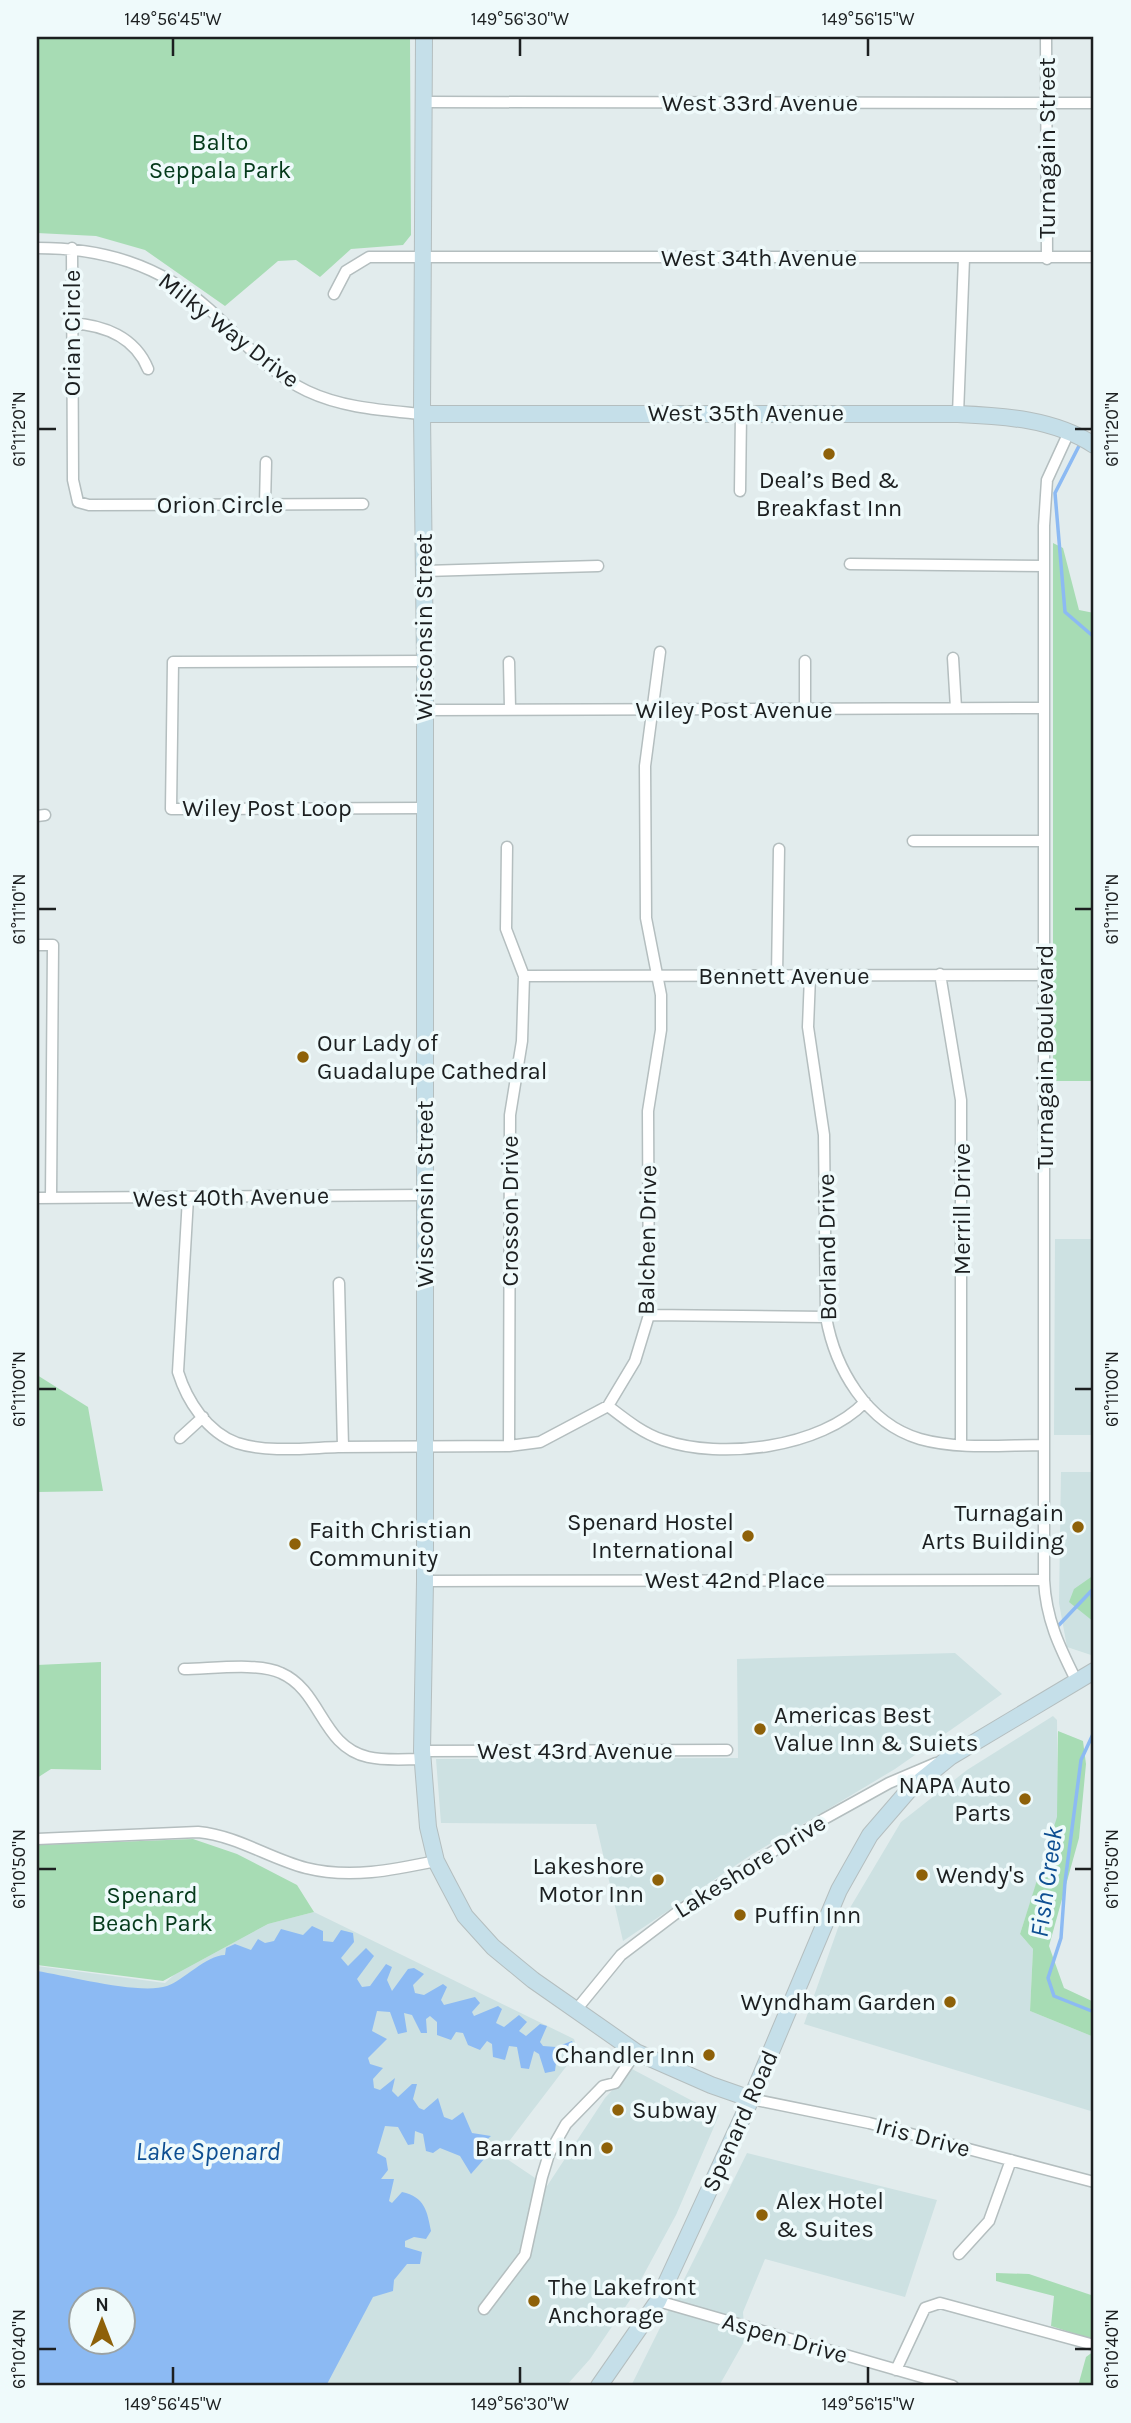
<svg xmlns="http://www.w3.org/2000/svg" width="1131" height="2423" viewBox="0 0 1131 2423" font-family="Karla,sans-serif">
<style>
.built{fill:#cde1e2;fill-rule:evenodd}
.green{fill:#a7dcb4}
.water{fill:#8cbaf3;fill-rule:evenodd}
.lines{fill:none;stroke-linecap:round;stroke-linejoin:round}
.stream{stroke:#8cbaf3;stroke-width:3.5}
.street-casing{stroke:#b4bebf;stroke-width:13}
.secondary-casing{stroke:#b4bebf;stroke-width:18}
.street{stroke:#fff;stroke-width:10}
.secondary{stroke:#c5dfe9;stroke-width:16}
.ticks{fill:none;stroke:#1c1f20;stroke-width:2.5}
.poi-dot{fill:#8e6109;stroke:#effafb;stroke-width:2.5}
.labels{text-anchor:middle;stroke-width:7;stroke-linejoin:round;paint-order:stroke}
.street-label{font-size:24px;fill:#1c1f20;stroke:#effafb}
.park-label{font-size:24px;fill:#053a1b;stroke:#effafb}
.poi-label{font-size:24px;fill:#1c1f20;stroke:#effafb;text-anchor:start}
.water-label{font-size:26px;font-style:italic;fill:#0e4f92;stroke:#effafb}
.neatline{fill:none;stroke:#1c1f20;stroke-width:2.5}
.ticks-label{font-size:18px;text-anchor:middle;fill:#1c1f20}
</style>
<rect width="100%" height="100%" fill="#e2eced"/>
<path class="built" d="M1055,1239h39v196h-40z
M1061,1472h33v181l-3,2 -24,-8 -8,-44z
M955,1653l47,41 -107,75 -144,86 -128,86 -27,-117 -155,-1 -5,-64 302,-1 -1,-99z
M1053,1716l4,4 1,97 -38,117 13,15 -3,62 64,26v75l-290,-88 34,-96 63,-106 66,-52z
M314,1912l260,127 4,12 -77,101 -6,-1 52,35 58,-88 27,-29 87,46 -43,100 -46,85 -40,59 -24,27h-529v-420l128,17 9,-8 94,-51zM80,2300h42v42h-42z
M747,2153l190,47 -32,97 -140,-38 -22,53 2,28 -26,46h-88z"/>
<path class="green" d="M37,37h373l1,198 -8,10 -52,4 -31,28 -24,-17 -18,1 -53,45 -80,-56 -49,-14 -59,-3z
M1053,543l10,5 16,62 15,3v468h-41z
M37,1375l51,32 15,84 -66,1z
M1094,1575v47l-25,-20 5,-13z
M101,1662v108l-50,-1 -14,9v-113z
M1058,1731l25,10 3,23 -7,74 -30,108 15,42 30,14v35l-64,-26 3,-62 -13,-15 37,-117z
M193,1839l44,15 60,31 17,27 -46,12 -105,57 -126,-16v-120z
M996,2273l33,1 65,22v44l-43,-14 3,-30 -58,-15z
M1094,2351v34l-16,1 8,-29z"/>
<path class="water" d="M312,1926l11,5v10l10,1 8,-12 12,3 1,9 -13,16 7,8 18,-18 8,8 -17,23 5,8 8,-1 16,-22 6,3 -5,13 5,11 16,-22 6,-1 10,6 -11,11 2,8 9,2 19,-11 4,3 -6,13 3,5 31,-8 5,6 -8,9 2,4 24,-10 4,3 -6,14 8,4 15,-12 8,7 -8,9 7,5 14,-12 7,2 -7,16 3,4 13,1 16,-6 3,6 -18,8 -2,16 -10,2 -6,-19 -5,-3 -5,18 -8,-1 -4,-21 -8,-1 -4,14 -12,-3 -1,-13 -5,-3 -7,9 -12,-5 -5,-12 -7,-1 -5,8 -14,-5v-13l-7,-6 -4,3 1,14h-6l-9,-18 -8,-2 3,19 -9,2 -8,-22 -13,-1 -5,20 15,8 -19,19 2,6 13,4 -10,11 1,9 6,2 15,-12 -3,13 6,6 14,-13h5l-4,15 6,9 5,2 14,-12 6,19 8,3 11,-8 9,21 19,3 -9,8 3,14 -14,16 -11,-18 -20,-8 -7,5 -7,-2 -3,-17 -8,-3 -1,13 -6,1 -10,-18 -13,-1 -8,27 9,5 2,12 -7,9h13l-5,22 3,2 10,-11c23,5 25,19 29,39l-5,8 -12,-2 -9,4v6l17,5 -2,12h-13l-13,16 -1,11 -20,6 -47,89h-289v-415c31,5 103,24 130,15 16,-5 39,-31 58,-31l1,-7 9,-4 16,6 7,-11 7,4 9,-2 7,-12 22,6zM80,2300h42v42h-42z"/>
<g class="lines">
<path class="stream" d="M1081,442l-26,51 10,119 29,25
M1091,1592l3,15
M1059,1625l35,-37
M1094,1732l-13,28 -16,122 -4,56 -13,40 6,18 40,16"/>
<defs>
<path id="street" d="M1046,37l1,222
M425,102l669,1
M37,248c65,0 122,16 172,61 32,29 58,63 98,82 36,17 75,19 115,23
M72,248l1,232 5,22 11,3 274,-1
M334,294l12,-23 23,-14h725
M71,323c33,2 64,14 77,46
M958,414l6,-156
M1069,432l-22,48 -3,46v1054c2,39 15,66 32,100
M740,491l1,-78
M265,505l1,-43
M850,564l194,2
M425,571l173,-5
M953,658l3,50
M805,661v48
M509,662l1,46
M425,710l619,-2
M424,808l-253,1 2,-147 252,-1
M37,816l8,-1
M913,841h130
M507,847l-1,82 18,47 -2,65 -12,74 -1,331
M37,945h16l-2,253
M940,974l21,126v345
M524,976l521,-1
M777,976l2,-127
M810,976l-2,51 16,108 2,182c9,51 40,106 94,122 39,11 84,6 124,6
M37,1198l388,-3
M188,1198l-10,174c9,29 29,60 59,71 31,10 70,5 101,4 57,0 114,-1 171,-1l31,-4 68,-36 27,-45 14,-46 -1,-204 13,-81v-35l-15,-77 -1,-152 15,-114
M339,1283l4,164
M649,1315l177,2
M608,1406c17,13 34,27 55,34 58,20 158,8 202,-38
M180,1438l23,-21
M425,1581l619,-1
M184,1669c26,0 74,-7 97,4 41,18 40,73 87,84 17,4 37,2 54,2
M422,1751l305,-1
M37,1839l161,-7c40,4 70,26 108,36 44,11 87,2 130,-7
M576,2010l45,-55 58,-44 145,-92 65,-36 47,-20
M751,2099l118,24 225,59
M959,2254l30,-33 22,-61
M658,2301l295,85
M484,2309l41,-54 17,-78 7,-23 17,-30 37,-38 12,-3 21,-31
M896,2370l29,-62 15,-5 154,42"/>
<path id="secondary" d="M424,37l-2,377 3,247v920l-3,170 6,76 8,34 12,23 17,32 28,31 40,33 103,72 75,33 40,14
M422,414h536c47,2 96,5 136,31
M599,2386l59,-85 93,-202 88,-209 31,-55 38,-44 42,-34 144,-86"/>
</defs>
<use href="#street" class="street-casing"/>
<use href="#secondary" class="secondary-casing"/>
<use href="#street" class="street"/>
<use href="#secondary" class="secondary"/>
</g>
<path class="ticks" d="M173,38v18M520,38v18M868,38v18M38,429h18M1075,429h17M38,909h18M1075,909h17M38,1389h18M1075,1389h17M38,1869h18M1075,1869h17M38,2349h18M1075,2349h17M173,2367v17M520,2367v17M868,2367v17"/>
<g class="poi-dot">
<circle cx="829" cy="454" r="7"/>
<circle cx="303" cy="1057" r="7"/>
<circle cx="1078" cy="1527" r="7"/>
<circle cx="748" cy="1536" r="7"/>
<circle cx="295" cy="1544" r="7"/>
<circle cx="760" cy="1729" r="7"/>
<circle cx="1025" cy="1799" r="7"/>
<circle cx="922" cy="1875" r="7"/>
<circle cx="658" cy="1880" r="7"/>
<circle cx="740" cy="1915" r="7"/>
<circle cx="950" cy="2002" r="7"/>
<circle cx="709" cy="2055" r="7"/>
<circle cx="618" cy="2110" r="7"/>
<circle cx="607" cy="2148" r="7"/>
<circle cx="762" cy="2215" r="7"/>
<circle cx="534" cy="2301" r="7"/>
</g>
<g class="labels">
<g class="street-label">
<text x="760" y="111">West 33rd Avenue</text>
<text transform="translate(1047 148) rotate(-90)" y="8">Turnagain Street</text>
<text x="759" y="266">West 34th Avenue</text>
<text transform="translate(229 330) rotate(38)" y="8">Milky Way Drive</text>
<text transform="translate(72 333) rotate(-90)" y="8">Orian Circle</text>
<text x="746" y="421">West 35th Avenue</text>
<text x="220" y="513">Orion Circle</text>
<text transform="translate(424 627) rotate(-90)" y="8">Wisconsin Street</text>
<text x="734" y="718">Wiley Post Avenue</text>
<text x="267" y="816">Wiley Post Loop</text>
<text x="784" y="984">Bennett Avenue</text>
<text transform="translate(1045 1057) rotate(-90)" y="8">Turnagain Boulevard</text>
<text transform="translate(425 1194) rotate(-90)" y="8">Wisconsin Street</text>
<text transform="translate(231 1197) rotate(-1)" y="8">West 40th Avenue</text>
<text transform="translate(962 1209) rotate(-90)" y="8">Merrill Drive</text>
<text transform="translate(510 1211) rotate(-90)" y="8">Crosson Drive</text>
<text transform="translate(647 1240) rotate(-89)" y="8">Balchen Drive</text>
<text transform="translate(827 1247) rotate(-91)" y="8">Borland Drive</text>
<text x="735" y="1588">West 42nd Place</text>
<text x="575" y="1759">West 43rd Avenue</text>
<text transform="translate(750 1866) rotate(-32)" y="8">Lakeshore Drive</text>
<text transform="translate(740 2121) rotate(-66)" y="8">Spenard Road</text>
<text transform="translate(923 2137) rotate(15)" y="8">Iris Drive</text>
<text transform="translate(785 2338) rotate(16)" y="8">Aspen Drive</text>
</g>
<g class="park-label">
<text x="220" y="150">Balto<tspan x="220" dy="28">Seppala Park</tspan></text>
<text x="152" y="1903">Spenard<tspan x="152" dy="28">Beach Park</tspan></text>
</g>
<g class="poi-label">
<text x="829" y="488" text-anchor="middle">Deal’s Bed &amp;<tspan x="829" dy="28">Breakfast Inn</tspan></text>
<text x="317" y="1051">Our Lady of<tspan x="317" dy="28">Guadalupe Cathedral</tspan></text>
<text x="1064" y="1521" text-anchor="end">Turnagain<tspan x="1064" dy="28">Arts Building</tspan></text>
<text x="734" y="1530" text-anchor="end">Spenard Hostel<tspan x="734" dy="28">International</tspan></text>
<text x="309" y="1538">Faith Christian<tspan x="309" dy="28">Community</tspan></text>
<text x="774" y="1723">Americas Best<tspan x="774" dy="28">Value Inn &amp; Suiets</tspan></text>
<text x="1011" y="1793" text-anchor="end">NAPA Auto<tspan x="1011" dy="28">Parts</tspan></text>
<text x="644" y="1874" text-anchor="end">Lakeshore<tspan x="644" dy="28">Motor Inn</tspan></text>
<text x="936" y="1883">Wendy's</text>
<text x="754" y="1923">Puffin Inn</text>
<text x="936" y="2010" text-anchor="end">Wyndham Garden</text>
<text x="695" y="2063" text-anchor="end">Chandler Inn</text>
<text x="632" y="2118">Subway</text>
<text x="593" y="2156" text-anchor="end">Barratt Inn</text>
<text x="776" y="2209">Alex Hotel<tspan x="776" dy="28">&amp; Suites</tspan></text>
<text x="548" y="2295">The Lakefront<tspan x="548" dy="28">Anchorage</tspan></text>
</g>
<g class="water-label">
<text transform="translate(1046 1882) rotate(-82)" y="9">Fish Creek</text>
<text x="208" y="2160">Lake Spenard</text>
</g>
</g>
<rect width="1131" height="2423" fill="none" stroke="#effafb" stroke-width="77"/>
<g transform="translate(102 2321)"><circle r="33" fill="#effafb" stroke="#9ba2a3" stroke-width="2"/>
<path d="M0-5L12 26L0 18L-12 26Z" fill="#8e6109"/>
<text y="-10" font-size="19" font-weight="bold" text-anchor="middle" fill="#1c1f20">N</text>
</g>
<rect x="38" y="38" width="1054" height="2346" class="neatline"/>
<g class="ticks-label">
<text x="173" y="25">149°56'45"W</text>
<text x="520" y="25">149°56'30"W</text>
<text x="868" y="25">149°56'15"W</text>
<text transform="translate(19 429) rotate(-90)" y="6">61°11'20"N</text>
<text transform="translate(1112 429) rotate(-90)" y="6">61°11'20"N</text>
<text transform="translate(19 909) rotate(-90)" y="6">61°11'10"N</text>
<text transform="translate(1112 909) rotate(-90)" y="6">61°11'10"N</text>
<text transform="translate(19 1389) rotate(-90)" y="6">61°11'00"N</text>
<text transform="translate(1112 1389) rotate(-90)" y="6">61°11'00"N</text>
<text transform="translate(19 1869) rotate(-90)" y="6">61°10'50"N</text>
<text transform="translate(1112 1869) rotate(-90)" y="6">61°10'50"N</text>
<text transform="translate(19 2349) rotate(-90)" y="6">61°10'40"N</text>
<text transform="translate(1112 2349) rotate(-90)" y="6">61°10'40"N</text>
<text x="173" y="2410">149°56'45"W</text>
<text x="520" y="2410">149°56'30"W</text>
<text x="868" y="2410">149°56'15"W</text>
</g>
</svg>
